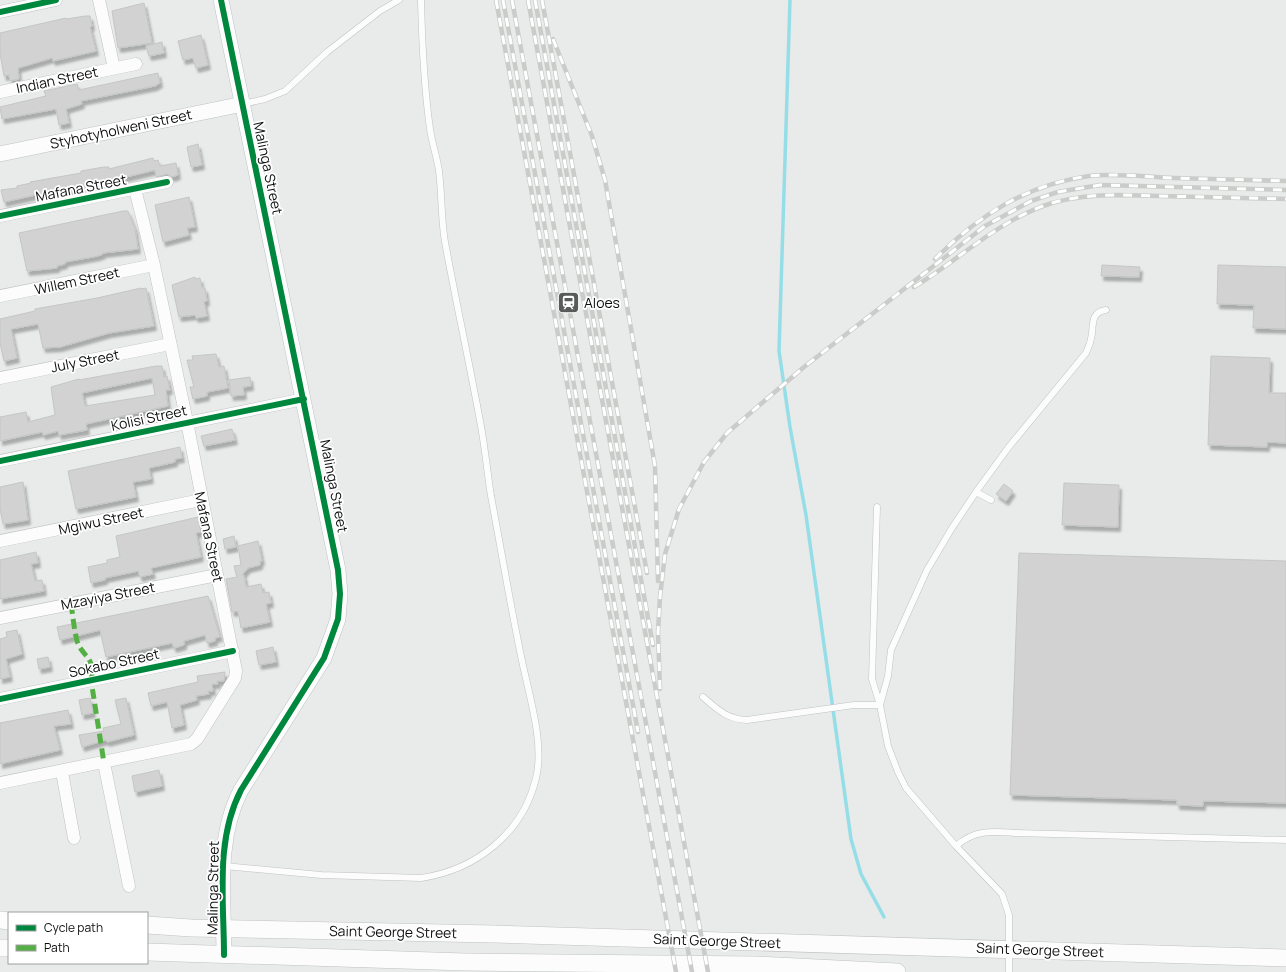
<svg xmlns="http://www.w3.org/2000/svg" width="1286" height="972" viewBox="0 0 1286 972" font-family="Manrope,sans-serif">
<style>
.lines{fill:none;stroke-linecap:round;stroke-linejoin:round}
.stream{stroke:#95dee8;stroke-width:3.5}
.building{fill:#d1d2d1;stroke:#c4c6c4;fill-rule:evenodd;filter:url(#shadow)}
.service-casing{stroke:#bfc2c0;stroke-width:7}
.minor-casing{stroke:#bfc2c0;stroke-width:13}
.tertiary-casing{stroke:#bfc2c0;stroke-width:16}
.secondary-casing{stroke:#bfc2c0;stroke-width:18}
.service{stroke:#fcfcfc;stroke-width:6}
.minor{stroke:#fcfcfc;stroke-width:12}
.tertiary{stroke:#fcfcfc;stroke-width:15}
.secondary{stroke:#fcfcfc;stroke-width:17}
.rail-casing{stroke:#caccca;stroke-width:4.5}
.rail{stroke:#fff;stroke-width:3;stroke-dasharray:9;stroke-linecap:butt}
.quiet{stroke:#54b044;stroke-width:5;stroke-dasharray:10 5;stroke-linecap:butt}
.cycleway-casing{stroke:#fff;stroke-width:8}
.cycleway{stroke:#00873e;stroke-width:6}
.labels{text-anchor:middle;stroke-width:3.5;stroke-linejoin:round;paint-order:stroke}
.street-label{font-size:14px;fill:#0c0e0d;stroke:#fff}
.poi-label{font-size:14px;fill:#0c0e0d;stroke:#fff;text-anchor:start}
</style>
<defs>
<filter id="shadow"><feDropShadow dx="2.5" dy="4.5" stdDeviation="1" flood-color="#0004"/></filter>
</defs>
<rect width="100%" height="100%" fill="#e8ebe9"/>
<g class="lines">
<path class="stream" d="M790,0l-11,351 11,76 16,88 45,324 10,35 23,43"/>
</g>
<path class="building" d="M144,3l8,40 -34,5 -6,-37z
M85,16h5l2,10 -2,1 6,24 -43,10 -1,-3 -27,8 -7,2 1,11 -9,2 -1,-6 -5,1 -4,-23v-20l66,-15 1,1z
M201,35l7,30 -12,3 -3,-10 -10,2 -5,-19z
M162,42l2,11 -15,3 -3,-10z
M158,73l2,10 -5,3 -74,15 1,3 -16,5 3,14 -10,2 -3,-16 -54,10 -2,-12 46,-11 -2,-5 33,-7 2,6z
M198,144l4,21 -11,2 -4,-20z
M153,158l1,3 4,-1 2,6 16,-3 2,12 -6,2 -5,-3 -11,3 -1,-7 -41,10v5l-40,8 -1,-2 -22,7 -1,-5 -9,2 -1,-1 -36,8 -3,-12 16,-2v-2l14,-3 -1,-1 51,-9v-2l23,-4h5v2z
M189,197l6,30 -8,1 2,7 -26,7 -8,-37z
M123,211h5l7,18 3,20 -35,4v1l-5,2 -33,6v2l-8,2v2l-30,3 -8,-38z
M1102,265l38,2 -1,10 -38,-1z
M1218,265l68,2v62l-33,-1 1,-23 -37,-1z
M195,277v2l5,-1 2,10h3l2,13 -3,1 3,14 -11,2 -1,-3 -16,2 -7,-32z
M141,288v1l5,-1 8,38 -45,7 -49,14 -17,1 -5,-24 -27,5 6,29 -13,3 -4,-18v-24l35,-8v-2l62,-11z
M216,354l3,13 5,-1 4,22 -21,4v4l-14,3 -3,-12h4l-7,-27h6l-1,-4z
M1211,356l59,2 -1,35h17v50l-19,-1v5l-59,-2z
M156,366h6l2,11 3,-1 3,14h-4l2,16 -82,18 1,6 -28,5 -1,-4 -15,4 -1,-3 -42,9v-24l26,-5 2,10 27,-7 -4,-28 28,-8v1zM152,378l3,17 -70,11 -3,-13z
M250,377l1,9 -8,1 1,8 -13,1 -2,-16z
M232,429l3,11 -31,6 -3,-10z
M180,447l2,11 -7,1v3l-26,6 2,11 -18,3 3,15 -60,12 -8,-38z
M23,482l5,38 -25,4 -3,-15v-22z
M1064,483l55,2 -1,42 -56,-2z
M1004,484l9,7 -7,10 -10,-7z
M198,517l3,15 -5,1 5,24 -50,11 2,6 -13,3 -2,-6 -33,7v2l-14,3 -3,-16 19,-4v-3l13,-3 -4,-21z
M234,536l2,11 -11,2 -2,-10z
M258,541l4,20h-2v4l-12,3 -6,7h2l2,12 15,-3 2,9 6,-1 2,11 -5,1 4,18 -29,6 -3,-17 -6,1 -6,-33 11,-2 -3,-11 7,-1 -3,-19z
M36,552l2,11 -7,1 4,17 7,-1 2,11 -44,8v-39z
M1019,553l267,8v242l-83,-2v5l-26,-1v-5l-167,-5z
M208,596l12,41 -5,1v3l-8,2 -2,-8 -21,6v4l-10,3 -2,-5 -66,14 -6,-27 -40,10 -3,-13z
M17,630l5,24 -16,5 4,18 -10,2v-40l7,-2 -1,-5z
M273,647l3,15 -17,3 -3,-14z
M48,657l2,10 -11,2 -2,-10z
M225,672l-1,9h-7l1,3h-6l1,7h-5l1,3 -13,2 1,4 -17,5 4,20 -12,3 -5,-26 -16,4 -3,-13 50,-11 -1,-6z
M90,698l3,15 -11,2 -3,-15z
M126,698l8,37 -27,7 -1,-2 -24,7 -3,-12 25,-4 -1,-3 18,-4 -6,-24z
M68,710l3,14 -17,2 6,24 -60,14v-41z
M159,770l3,16 -27,6 -3,-16z"/>
<g class="lines">
<defs>
<path id="service" d="M243,104l22,-5 20,-8 42,-39 53,-41 19,-11
M976,492l15,8
M703,697c15,13 24,22 44,23l107,-15h26l-8,-26 5,-172
M956,846c18,-16 35,-15 59,-13l271,7
M224,866l97,9 100,3c54,-8 102,-44 115,-100 9,-35 -8,-86 -15,-122 -11,-53 -20,-107 -30,-160 -4,-25 -6,-50 -11,-75 -11,-60 -24,-119 -35,-179 -4,-23 -3,-47 -6,-71 -2,-14 -7,-28 -9,-42 -6,-43 -8,-86 -9,-129
M1009,972v-57l-7,-21 -46,-48 -50,-58 -8,-16 -10,-26 -8,-41 8,-29 3,-26 36,-80 25,-42 24,-36 32,-44 78,-95c3,-6 5,-12 6,-19 1,-12 0,-22 14,-24"/>
<path id="minor" d="M99,0l15,68
M0,12l56,-12
M0,92l136,-28
M0,216l167,-34
M0,296l154,-31
M0,378l170,-34
M0,461l304,-62
M0,541l201,-41
M0,618l217,-43
M0,699l233,-48
M104,763l25,123
M62,772l12,66
M0,783l191,-39 6,-5 38,-61 1,-7 -49,-249 -33,-157 -19,-76"/>
<path id="tertiary" d="M221,0l117,570 2,24 -2,25 -14,39 -83,132c-26,50 -17,110 -17,165
M0,154l243,-50"/>
<path id="secondary" d="M0,920l9,1
M147,925l44,3 303,6 792,24
M0,948h9
M147,952l318,10 290,3 142,7"/>
</defs>
<use href="#service" class="service-casing"/>
<use href="#minor" class="minor-casing"/>
<use href="#tertiary" class="tertiary-casing"/>
<use href="#secondary" class="secondary-casing"/>
<use href="#service" class="service"/>
<use href="#minor" class="minor"/>
<use href="#tertiary" class="tertiary"/>
<use href="#secondary" class="secondary"/>
<defs>
<path id="rail" d="M496,0l180,972
M503,0l135,732
M512,0l180,972
M528,0l180,972
M535,0l118,645
M542,0l105,573
M553,39l39,97 13,44 50,286 3,115
M935,259c44,-44 91,-74 154,-83 27,-3 57,1 85,2 37,1 75,2 112,3
M914,287c46,-28 86,-68 138,-84 21,-6 45,-8 67,-8l167,4
M660,689l-2,-57 2,-35 5,-43 14,-45 25,-47 23,-29 77,-66 181,-141 46,-25 27,-9 42,-7 186,5"/>
</defs>
<use href="#rail" class="rail-casing"/>
<use href="#rail" class="rail"/>
<path class="quiet" d="M71,604c2,12 3,25 6,37 6,17 19,16 14,39l13,83"/>
<defs>
<path id="cycleway" d="M221,0l117,570 2,24 -2,25 -14,39 -83,132c-26,50 -17,110 -17,165
M0,12l56,-12
M0,216l167,-34
M0,461l304,-62
M0,699l233,-48"/>
</defs>
<use href="#cycleway" class="cycleway-casing"/>
<use href="#cycleway" class="cycleway"/>
</g>
<defs>
<symbol id="station-square" viewBox="-11 -11 22 22"><rect x="-9" y="-9" width="18" height="18" rx="4" fill="#595b5a" stroke="#fff"/><path d="M-3-6H3Q5-6 5-4V2Q5 4 3 4L4.5 6H3L1.5 4h-3L-3 6H-4.5L-3 4Q-5 4-5 2V-4Q-5-6-3-6ZM-3.5-4v3h7v-3ZM-3.5 1v1.5H-2V1ZM2 1v1.5H3.5V1Z" fill="#fff"/></symbol>
</defs>
<g fill-rule="evenodd">
<use href="#station-square" x="556" y="290" width="25" height="25"/>
</g>
<g class="labels">
<g class="street-label">
<text transform="translate(57 80) rotate(-12)" y="5">Indian Street</text>
<text transform="translate(121 129) rotate(-12)" y="5">Styhotyholweni Street</text>
<text transform="translate(268 168) rotate(78)" y="5">Malinga Street</text>
<text transform="translate(81 188) rotate(-11)" y="5">Mafana Street</text>
<text transform="translate(77 281) rotate(-12)" y="5">Willem Street</text>
<text transform="translate(85 361) rotate(-11)" y="5">July Street</text>
<text transform="translate(149 418) rotate(-12)" y="5">Kolisi Street</text>
<text transform="translate(334 486) rotate(79)" y="5">Malinga Street</text>
<text transform="translate(101 521) rotate(-12)" y="5">Mgiwu Street</text>
<text transform="translate(209 537) rotate(78)" y="5">Mafana Street</text>
<text transform="translate(108 596) rotate(-11)" y="5">Mzayiya Street</text>
<text transform="translate(114 663) rotate(-12)" y="5">Sokabo Street</text>
<text transform="translate(213 888) rotate(-89)" y="5">Malinga Street</text>
<text transform="translate(393 932) rotate(1)" y="5">Saint George Street</text>
<text transform="translate(717 941) rotate(2)" y="5">Saint George Street</text>
<text transform="translate(1040 950) rotate(2)" y="5">Saint George Street</text>
</g>
<g class="poi-label">
<text x="584" y="308">Aloes</text>
</g>
</g>
<rect x="8" y="912" width="140" height="52" fill="#ffffff" stroke="#9e9f9e"/>
<rect x="16" y="925" width="20" height="6" fill="#00873e" stroke="#9e9f9e"/>
<text x="44" y="932" font-size="12" fill="#0c0e0d">Cycle path</text>
<rect x="16" y="945" width="20" height="6" fill="#54b044" stroke="#9e9f9e"/>
<text x="44" y="952" font-size="12" fill="#0c0e0d">Path</text>
</svg>
